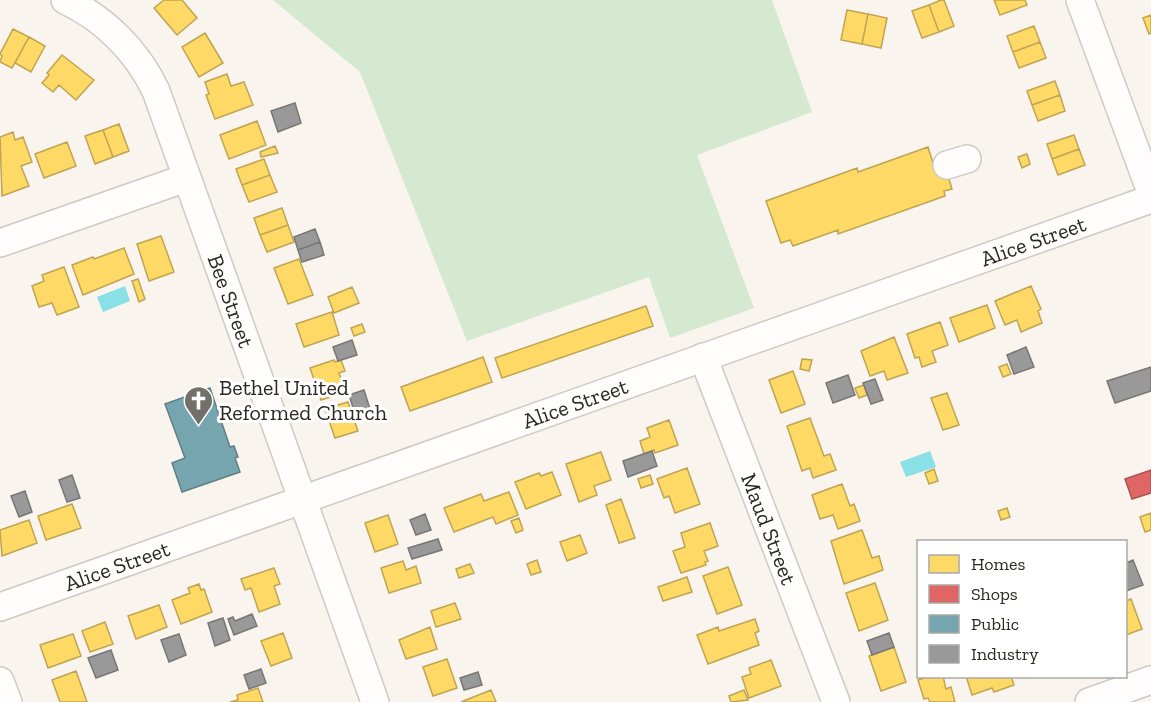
<svg xmlns="http://www.w3.org/2000/svg" width="1151" height="702" viewBox="0 0 1151 702" font-family="'Zilla Slab',serif">
<style>
.green{fill:#d4e9cf}
.water{fill:#8ae0e7}
.homes{fill:#ffd966;stroke:#bfa452;stroke-width:1.5}
.shops{fill:#e06666;stroke:#aa5352;stroke-width:1.5}
.public{fill:#76a5af;stroke:#607f85;stroke-width:1.5}
.industry{fill:#999;stroke:#787775;stroke-width:1.5}
.lines{fill:none;stroke-linecap:round;stroke-linejoin:round}
.minor-casing{stroke:#cecac4;stroke-width:30}
.minor{stroke:#fefdfc;stroke-width:27}
.labels{text-anchor:middle;stroke-width:6;stroke-linejoin:round;paint-order:stroke}
.street-label{font-size:22px;fill:#2b2722;stroke:#fff}
.poi-label{font-size:22px;fill:#2b2722;stroke:#fff;text-anchor:start}
</style>
<rect width="100%" height="100%" fill="#f9f4ed"/>
<path class="green" d="M273,0h499l40,112 -115,43 57,153 -84,30 -21,-61 -182,64 -107,-269z"/>
<path class="water" d="M125,286l5,15 -27,11 -6,-15z
M930,451l6,16 -30,10 -6,-15z"/>
<path class="homes" d="M164,0h18l15,18 -20,17 -23,-27z
M941,0h3l10,26 -15,6 -10,-27z
M994,0h31l2,5 -27,10z
M929,5l10,27 -17,6 -10,-27z
M847,10l21,4 -6,30 -21,-4z
M868,14l19,4 -6,30 -19,-4z
M1151,15v18l-2,1 -6,-16z
M1034,26l6,16 -27,10 -6,-16z
M13,29l16,8 -17,31 -12,-6 2,-6 -2,-2z
M205,33l18,30 -24,14 -17,-30z
M29,37l16,9 -14,26 -16,-9z
M1040,42l6,16 -27,10 -6,-16z
M62,55l32,25 -18,20 -17,-15 -6,7 -11,-9 7,-8 -2,-2z
M227,74l4,12 13,-4 9,23 -38,14 -9,-24 3,-1 -4,-12z
M1055,81l5,14 -28,10 -5,-14z
M1060,95l5,16 -27,10 -6,-16z
M257,121l9,24 -37,14 -9,-24z
M119,124l10,27 -16,6 -10,-27z
M103,130l10,27 -18,7 -10,-28z
M13,132l2,8 8,-3 9,25 -11,4 8,20 -27,10 -2,-59z
M1074,135l5,14 -27,10 -5,-15z
M67,142l9,24 -32,12 -9,-24z
M275,146l3,7 -17,4 -1,-5z
M928,147l5,16 10,-3 9,29 -8,2 1,5 -107,38v-4l-45,16 -3,-6 -9,3 -15,-42 91,-33 1,4z
M1079,149l6,16 -27,10 -6,-16z
M1027,154l3,10 -8,4 -4,-11z
M264,159l6,16 -28,10 -6,-16z
M270,175l7,17 -28,10 -7,-17z
M282,208l6,17 -28,10 -6,-17z
M288,225l6,17 -27,10 -7,-17z
M161,236l13,36 -25,9 -12,-37z
M124,248l10,26 -51,21 -11,-30 21,-8 1,2z
M299,259l14,36 -25,9 -14,-36z
M64,267l15,40 -22,8 -5,-12 -13,4 -7,-21 12,-5 -2,-6z
M138,279l7,20 -6,3 -7,-21z
M1031,286l10,23 -3,2 4,12 -21,9 -4,-12 -12,5 -10,-24z
M352,287l7,16 -25,10 -6,-16z
M987,305l8,23 -36,14 -9,-24z
M646,306l7,20 -151,52 -7,-20z
M332,312l7,23 -35,12 -8,-23z
M940,322l8,23 -16,6 4,11 -14,5 -3,-10 -4,1 -8,-24z
M362,324l3,8 -11,4 -3,-8z
M894,337l14,36 -21,7 -3,-9 -14,5 -9,-25z
M483,357l9,25 -82,29 -9,-24z
M802,359l10,1 -3,11 -9,-2z
M334,360l1,2 6,-2 4,11 -6,2 7,19 -25,8 -11,-32z
M1007,364l4,10 -8,3 -4,-10z
M793,371l12,33 -24,9 -12,-33z
M864,385l3,10 -8,3 -4,-10z
M947,393l12,32 -16,5 -12,-32z
M348,402l10,29 -23,7 -10,-29z
M810,418l14,38 6,-2 6,16 -23,8 -3,-10 -8,3 -15,-45z
M669,420l9,25 -23,8 -1,-3 -10,4 -4,-13 10,-4 -3,-9z
M601,452l10,28 -17,6 3,9 -18,7 -13,-38z
M687,468l13,36 -25,9 -6,-17 -5,2 -7,-19z
M934,469l4,12 -9,3 -4,-11z
M552,472l9,23 -35,14 -11,-27 24,-9 2,3z
M650,475l3,9 -12,4 -3,-9z
M842,484l8,22 4,-2 6,17 -22,8 -5,-14 -13,4 -8,-24z
M509,492l9,23 -22,9 -3,-7 -39,15 -10,-24 37,-14 3,7z
M621,499l14,39 -16,5 -13,-38z
M72,504l9,24 -35,12 -8,-24z
M1007,508l3,9 -9,3 -3,-9z
M1151,513v17l-6,2 -5,-15z
M388,515l10,29 -23,8 -10,-29z
M519,518l4,12 -7,3 -5,-12z
M29,520l8,23 -35,13 -2,-26z
M710,523l8,23 -14,5 4,10 -3,1 1,3 -25,8 -8,-22 12,-4 -4,-14z
M862,530l10,28 7,-2 4,14 -39,14 -13,-43z
M580,535l7,18 -20,8 -7,-19z
M537,560l4,12 -10,3 -4,-11z
M403,561l3,9 10,-4 5,17 -32,10 -8,-25z
M470,564l4,9 -15,5 -3,-9z
M728,567l14,38 -25,9 -14,-38z
M274,568l6,16 -6,2 6,18 -21,8 -8,-24 -6,2 -4,-11z
M687,577l5,15 -29,9 -5,-14z
M875,583l13,37 -29,11 -13,-38z
M199,584l2,6 3,-1 8,23 -31,12 -9,-24 18,-7 -2,-5z
M1131,599l11,30 -16,6v-34z
M455,603l6,16 -25,8 -5,-16z
M159,605l8,22 -31,12 -8,-23z
M755,619l4,12 -4,2 4,12 -51,19 -11,-29 21,-8 1,4z
M105,622l8,22 -23,8 -8,-21z
M430,627l7,22 -31,10 -7,-19z
M283,633l9,25 -21,8 -10,-25z
M73,634l8,22 -33,12 -8,-23z
M894,647l12,35 -25,9 -12,-35z
M447,659l10,29 -24,8 -10,-29z
M771,660l10,26 -32,12 -7,-21 9,-3 -2,-6z
M76,671l11,31h-27l-8,-22z
M931,676h12l3,13 5,-2 4,15h-25l-2,-4 -4,1 -6,-19z
M966,676h45l3,9 -20,7 -2,-4 -20,7z
M258,688l5,14h-33l8,-2 -1,-5z
M491,690l5,12h-35z
M744,690l4,10 -17,2 -2,-6z"/>
<path class="shops" d="M1151,470v23l-19,6 -7,-20z"/>
<path class="public" d="M210,388l20,59 4,-1 4,11 -3,1 5,14 -58,20 -10,-29 13,-5 -20,-54z"/>
<path class="industry" d="M295,103l6,20 -23,9 -7,-21z
M315,229l5,13 -22,8 -4,-13z
M320,242l4,13 -22,7 -4,-12z
M352,340l5,15 -19,6 -5,-14z
M1026,347l8,20 -20,7 -7,-19z
M1151,367v24l-36,12 -8,-22z
M848,375l7,20 -22,8 -7,-20z
M875,379l8,21 -12,4 -8,-21z
M364,390l6,19 -15,5 -6,-19z
M652,451l5,15 -29,11 -5,-16z
M72,475l8,23 -13,4 -8,-22z
M25,491l7,21 -13,5 -8,-21z
M425,514l6,16 -15,5 -6,-15z
M438,539l4,11 -30,9 -4,-11z
M1133,560l10,25 -17,6v-28z
M252,614l5,12 -23,9 -6,-16 5,-2 2,4z
M223,618l7,22 -15,6 -7,-23z
M889,633l5,14 -22,8 -5,-14z
M179,634l7,21 -17,7 -8,-22z
M111,650l7,20 -22,8 -8,-20z
M261,669l5,14 -17,6 -5,-14z
M478,672l4,13 -18,5 -4,-12z"/>
<g class="lines">
<defs>
<g id="minor">
<path id="s1" d="M65,0c40,19 72,51 91,91l219,611"/>
<path d="M1080,0l71,192"/>
<path d="M947,165l20,-6"/>
<path d="M0,243l186,-65"/>
<path id="s2" d="M703,357l133,345"/>
<path id="s3" d="M0,607l1151,-408"/>
<path d="M0,681l8,21"/>
<path d="M1089,702l62,-22"/>
</g>
</defs>
<use href="#minor" class="minor-casing"/>
<use href="#minor" class="minor"/>
</g>
<defs>
<symbol id="church-pin" viewBox="-11 -11 22 30"><path d="M0 17L-7.5 6A9.5 9.5 0 1 1 7.5 6Z" fill="#736f69" stroke="#fff"/><path d="M-1.2-6h2.4v3.5h3.3v2.4h-3.3V6h-2.4V-.1h-3.3v-2.4h3.3Z" fill="#fff"/></symbol>
</defs>
<g fill-rule="evenodd">
<use href="#church-pin" x="182" y="384" width="33" height="45"/>
</g>
<g class="labels">
<g class="street-label">
<text dy="8" stroke="none"><textPath href="#s3" startOffset="1096">Alice Street</textPath></text>
<text dy="8" stroke="none"><textPath href="#s1" startOffset="354">Bee Street</textPath></text>
<text dy="8" stroke="none"><textPath href="#s3" startOffset="610">Alice Street</textPath></text>
<text dy="8" stroke="none"><textPath href="#s2" startOffset="184">Maud Street</textPath></text>
<text dy="8" stroke="none"><textPath href="#s3" startOffset="124">Alice Street</textPath></text>
</g>
<g class="poi-label">
<text x="219" y="395">Bethel United<tspan x="219" dy="25">Reformed Church</tspan></text>
</g>
</g>
<rect x="917" y="540" width="210" height="138" fill="#ffffff" stroke="#aaa9a7" stroke-width="1.5"/>
<rect x="929" y="555" width="30" height="18" fill="#ffd966" stroke="#aaa9a7" stroke-width="1.5"/>
<text x="971" y="570" font-size="18" fill="#2b2722">Homes</text>
<rect x="929" y="585" width="30" height="18" fill="#e06666" stroke="#aaa9a7" stroke-width="1.5"/>
<text x="971" y="600" font-size="18" fill="#2b2722">Shops</text>
<rect x="929" y="615" width="30" height="18" fill="#76a5af" stroke="#aaa9a7" stroke-width="1.5"/>
<text x="971" y="630" font-size="18" fill="#2b2722">Public</text>
<rect x="929" y="645" width="30" height="18" fill="#999999" stroke="#aaa9a7" stroke-width="1.5"/>
<text x="971" y="660" font-size="18" fill="#2b2722">Industry</text>
</svg>
